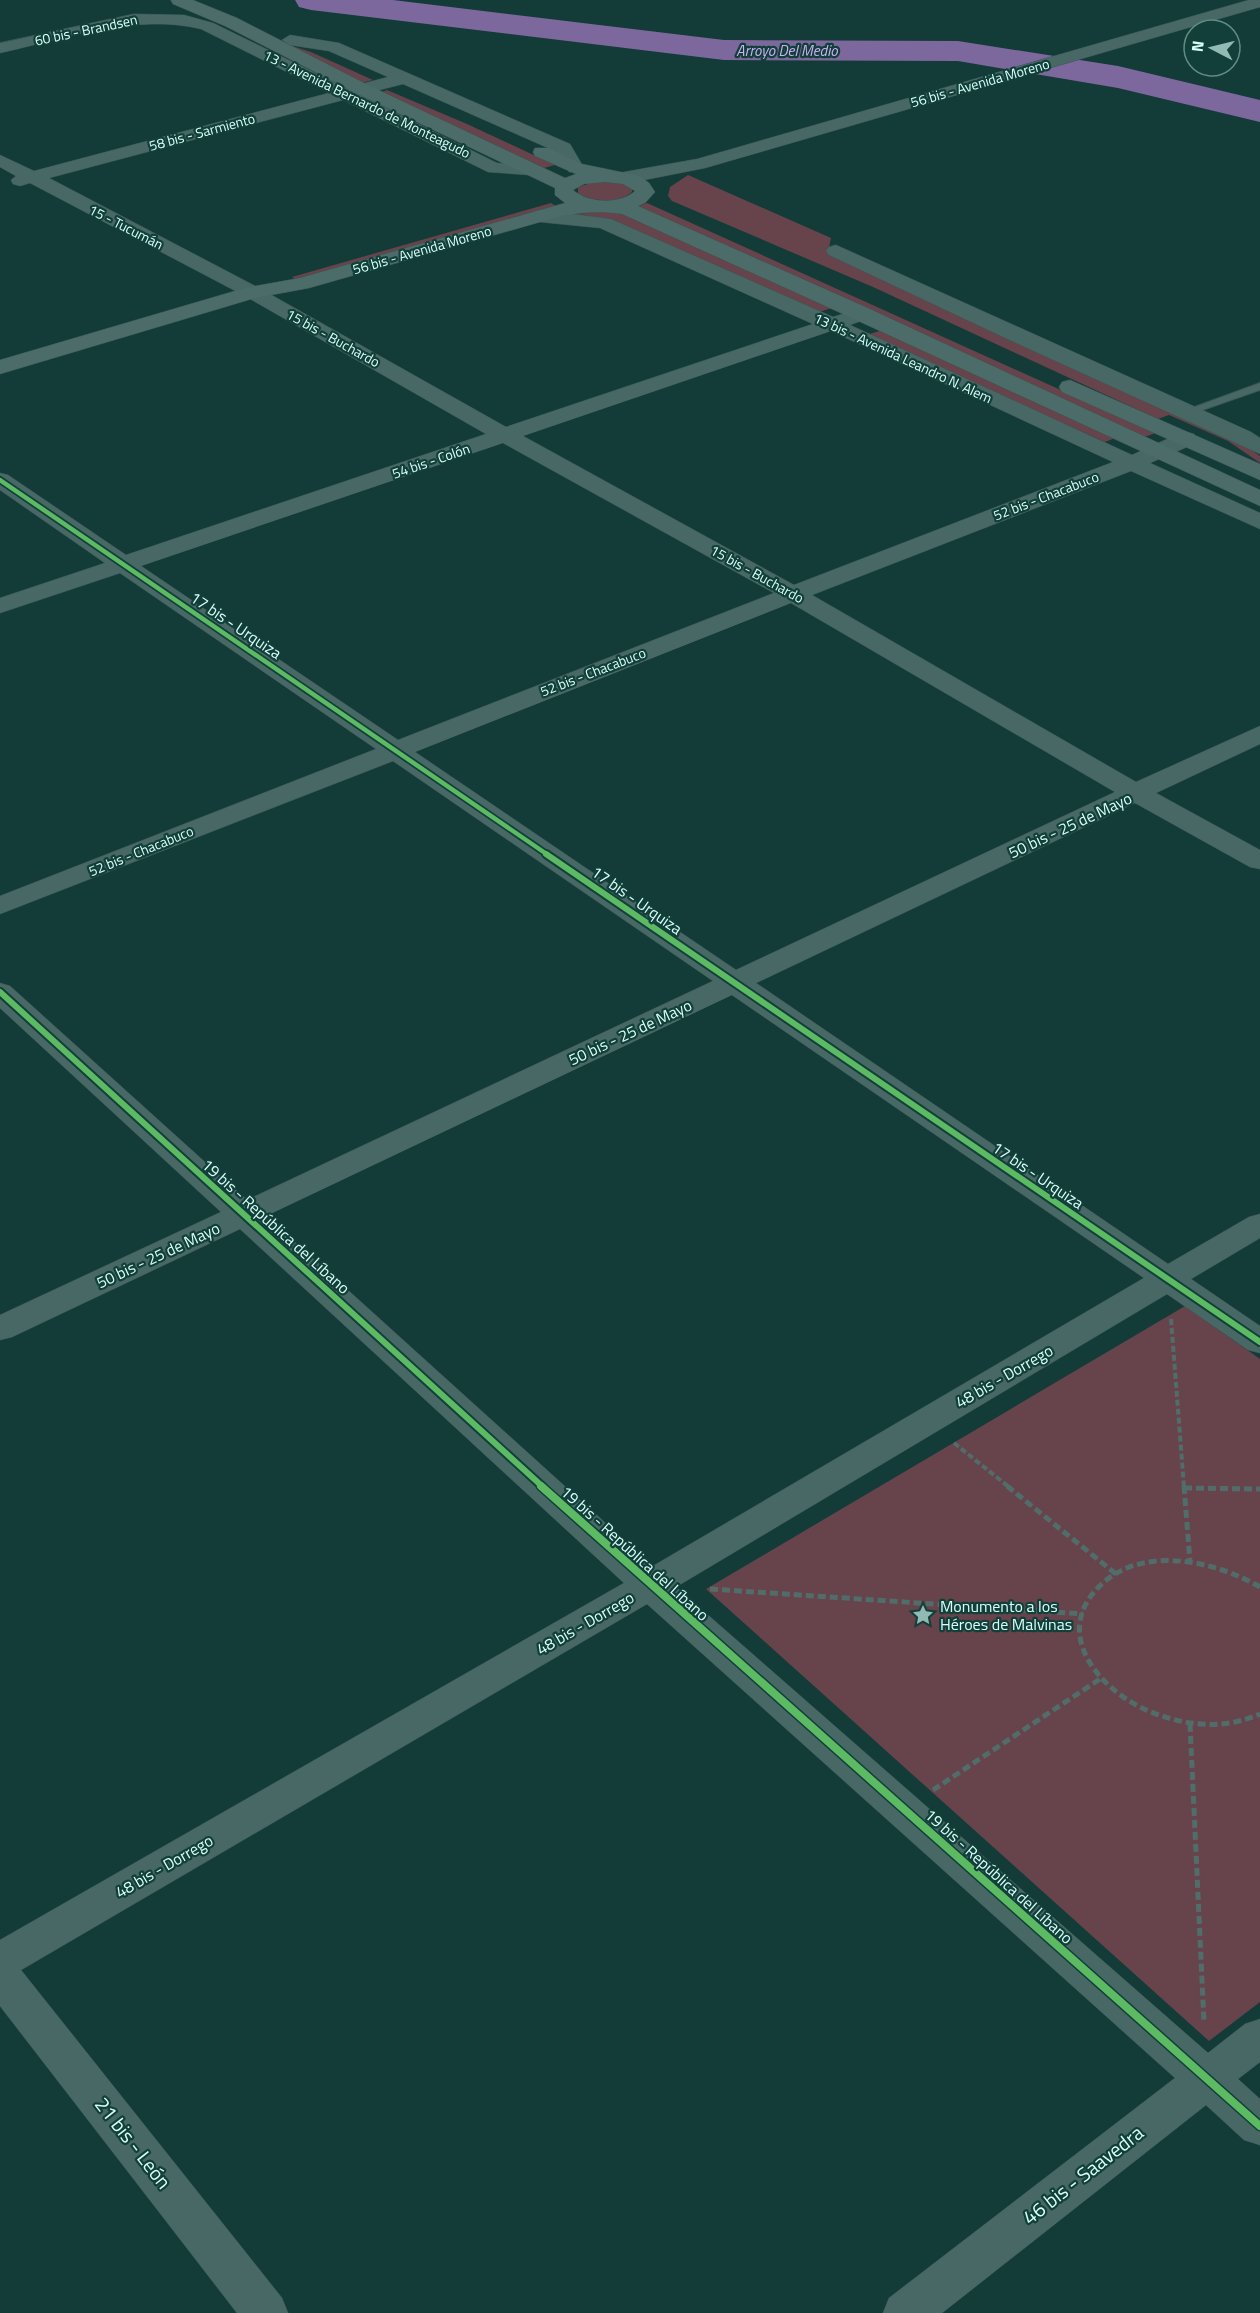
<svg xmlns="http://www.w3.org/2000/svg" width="1260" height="2313" viewBox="0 0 1260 2313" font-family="'Titillium Web',sans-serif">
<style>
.green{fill:#67434c}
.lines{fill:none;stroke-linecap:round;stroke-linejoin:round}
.river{fill:#7d689d;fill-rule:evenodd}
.lane-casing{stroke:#395653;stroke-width:2}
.street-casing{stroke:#395653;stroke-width:1}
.secondary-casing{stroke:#395653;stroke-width:1}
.path-far1{stroke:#516d6a;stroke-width:4;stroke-dasharray:6 3;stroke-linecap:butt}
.path{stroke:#516d6a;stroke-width:5;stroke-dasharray:8 4;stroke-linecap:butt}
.lane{fill:#486865;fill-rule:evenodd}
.street{fill:#486865;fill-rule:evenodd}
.secondary{fill:#4b6c69;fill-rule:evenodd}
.cycleway-far2-casing{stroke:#123f3a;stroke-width:8}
.cycleway-far1-casing{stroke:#123f3a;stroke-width:10}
.cycleway-casing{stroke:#123f3a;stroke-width:11}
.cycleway-far2{stroke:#5cba63;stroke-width:4.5}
.cycleway-far1{stroke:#5cba63;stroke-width:6}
.cycleway{stroke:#5cba63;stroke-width:8}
.labels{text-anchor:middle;stroke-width:4.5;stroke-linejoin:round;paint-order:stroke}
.far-street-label{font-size:14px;fill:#d7fff8;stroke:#123f3a}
.far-water-label{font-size:15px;font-style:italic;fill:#cfb1f5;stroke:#123f3a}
.street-label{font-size:16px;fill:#d7fff8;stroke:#123f3a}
.poi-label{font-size:16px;fill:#d7fff8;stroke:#123f3a;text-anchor:start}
.near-street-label{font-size:20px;fill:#d7fff8;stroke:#123f3a}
</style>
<rect width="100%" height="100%" fill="#133b38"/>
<path class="green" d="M283,43l28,9 62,28 -12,3z
M387,90l80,34 88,41 -11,3 -162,-76z
M688,175l143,63 -3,14 411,189 21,15v7l-32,-22 -59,-26 -11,4 -285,-132 -201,-86 -4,-5 2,-9z
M597,181l26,2 9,6v3c-15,13 -38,9 -54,2v-7z
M551,203l6,4 -261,73 -4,-3z
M647,203l509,230 -12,4 -508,-230z
M608,211l14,3 213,93 -16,5 -212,-92 -42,-5z
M883,330l232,108 -10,4 -239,-107z
M1185,1306l75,53v643l-51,39 -503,-452z"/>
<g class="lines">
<path class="river" d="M295,0h98l331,40 234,1 160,25 142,34v22l-142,-34 -160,-27 -234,-1 -413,-50 -12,-3z"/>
<defs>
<path id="lane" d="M1260,383v7l-69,24h-8l-2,-2z"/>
<path id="street" d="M1249,0h11v7l-555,161 -81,16 -7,-2 -2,-4 2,-4 7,-2 73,-13z
M134,14l50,1 29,8 133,65 42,-11 -59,-26 -39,-6 -8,-5 8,-5 49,8 231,101 14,24 -3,4h-12l-12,-20 -154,-68 -43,11 137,68 38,2 3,4 -3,4 -6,2 -41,-3 -145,-72 -294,78 210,110 247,139 307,-103 -213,-96 -60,-6 -7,-2 -2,-4 2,-4 7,-2 71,9 222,98 29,-9 7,2 3,4 -3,4 -19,7 282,130 46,-21 8,-2 8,2 3,5 -3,5 -44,19 110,50v16l-129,-58 -319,124 324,187 124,-56v18l-104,49 104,57v19l-10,-2 -115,-64 -379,180 412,281 81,-47 11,-3v24l-69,41 69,47v27l-12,-3 -81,-56 -491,293 532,466 37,-29 15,-5v43l-22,17 22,20v46l-16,-5 -38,-35 -264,208h-59l6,-15 286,-220 -528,-474 -626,366 261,328 6,15h-51l-237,-307v-66l624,-357 -384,-354 -228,108 -12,3v-25l221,-103 -221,-204v-25l10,3 237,214 466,-219 -320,-220 -393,153v-18l376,-147 -256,-176 -120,40v-15l105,-35 -105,-73v-17l8,2 118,80 360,-121 -241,-138 -215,-113 -10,3 -7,-2 -2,-4 5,-4 -16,-9v-12l34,16 295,-78 -128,-64c-64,-16 -138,10 -201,24v-10zM831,331l282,131 -319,123 -271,-149zM503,443l271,150 -376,147 -257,-174zM791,603l324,189 -379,178 -321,-218zM732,995l412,283 -491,288 -387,-350z
M836,245l415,187 9,6v16l-257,-117 -174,-82 -3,-4 3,-4z"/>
<path id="secondary" d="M171,0h22l44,18 131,67 197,93 11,-4 -41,-18 -2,-4 2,-4h14l33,16 58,12 9,7 6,9 -10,11 -7,3 232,103 390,181v16l-406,-187 -232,-105c-21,-3 -39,-2 -61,2l-252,72 -54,10 -255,76v-14l245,-72 55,-10 265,-75 -10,-8v-7l-199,-95 -131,-67 -52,-22zM605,182l18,2 12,7c-15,14 -47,12 -62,-1l11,-6z
M1070,380l190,84v16l-198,-88 -3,-5 3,-5z"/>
</defs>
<use href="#lane" class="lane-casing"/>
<use href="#street" class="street-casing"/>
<use href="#secondary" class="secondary-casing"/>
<path class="path-far1" d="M1171,1319l13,168
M954,1443l55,44"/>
<path class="path" d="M1007,1486l109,88
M1184,1486l6,76
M1184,1488l76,1
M1260,1587c-43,-25 -113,-42 -156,-5 -60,52 2,117 58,134 33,11 66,12 98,-2
M710,1589l373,25
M1190,1724l14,299
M933,1790l167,-111"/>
<use href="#lane" class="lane"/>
<use href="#street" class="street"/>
<use href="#secondary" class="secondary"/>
<defs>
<path id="cycleway-far2" d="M0,480l548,375"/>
<path id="cycleway-far1" d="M546,854l714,488
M0,992l543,495"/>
<path id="cycleway" d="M541,1486l719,640"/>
</defs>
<use href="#cycleway-far2" class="cycleway-far2-casing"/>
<use href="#cycleway-far1" class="cycleway-far1-casing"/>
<use href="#cycleway" class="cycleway-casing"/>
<use href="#cycleway-far2" class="cycleway-far2"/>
<use href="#cycleway-far1" class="cycleway-far1"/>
<use href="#cycleway" class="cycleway"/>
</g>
<defs>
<symbol id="sight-bare" viewBox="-9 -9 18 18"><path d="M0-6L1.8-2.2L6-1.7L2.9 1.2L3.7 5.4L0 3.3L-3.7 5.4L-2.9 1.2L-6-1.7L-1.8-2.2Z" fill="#92bab5" stroke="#123f3a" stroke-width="2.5" paint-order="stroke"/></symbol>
</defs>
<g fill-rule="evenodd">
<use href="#sight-bare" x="908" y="1600" width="30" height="30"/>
</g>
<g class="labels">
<g class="far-street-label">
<text transform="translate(86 30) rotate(-12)" y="5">60 bis - Brandsen</text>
<text transform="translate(980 83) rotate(-16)" y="5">56 bis - Avenida Moreno</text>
<text transform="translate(367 104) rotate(26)" y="5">13 - Avenida Bernardo de Monteagudo</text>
<text transform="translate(202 132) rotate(-15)" y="5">58 bis - Sarmiento</text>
<text transform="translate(126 227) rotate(27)" y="5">15 - Tucumán</text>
<text transform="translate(422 250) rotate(-16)" y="5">56 bis - Avenida Moreno</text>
<text transform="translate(333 338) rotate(29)" y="5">15 bis - Buchardo</text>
<text transform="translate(903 358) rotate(25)" y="5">13 bis - Avenida Leandro N. Alem</text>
<text transform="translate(431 461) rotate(-19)" y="5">54 bis - Colón</text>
<text transform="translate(1046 496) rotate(-21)" y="5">52 bis - Chacabuco</text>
<text transform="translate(757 574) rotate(29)" y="5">15 bis - Buchardo</text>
<text transform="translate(593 672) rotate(-21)" y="5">52 bis - Chacabuco</text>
<text transform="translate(141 851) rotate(-22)" y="5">52 bis - Chacabuco</text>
</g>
<g class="far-water-label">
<text x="787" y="56">Arroyo Del Medio</text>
</g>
<g class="street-label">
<text transform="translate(236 625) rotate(34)" y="6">17 bis - Urquiza</text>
<text transform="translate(1070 825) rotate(-25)" y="6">50 bis - 25 de Mayo</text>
<text transform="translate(637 900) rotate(35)" y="6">17 bis - Urquiza</text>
<text transform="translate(630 1032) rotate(-25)" y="6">50 bis - 25 de Mayo</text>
<text transform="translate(1038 1175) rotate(34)" y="6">17 bis - Urquiza</text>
<text transform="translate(276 1226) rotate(42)" y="6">19 bis - República del Líbano</text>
<text transform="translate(158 1255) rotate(-25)" y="6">50 bis - 25 de Mayo</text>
<text transform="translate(1004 1376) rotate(-30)" y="6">48 bis - Dorrego</text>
<text transform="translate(635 1553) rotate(42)" y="6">19 bis - República del Líbano</text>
<text transform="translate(585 1623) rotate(-30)" y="6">48 bis - Dorrego</text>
<text transform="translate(164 1866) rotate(-30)" y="6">48 bis - Dorrego</text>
<text transform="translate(999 1876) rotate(42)" y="6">19 bis - República del Líbano</text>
</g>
<g class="poi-label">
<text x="940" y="1612">Monumento a los<tspan x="940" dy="18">Héroes de Malvinas</tspan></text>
</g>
<g class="near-street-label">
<text transform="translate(133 2143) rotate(52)" y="7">21 bis - León</text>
<text transform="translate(1083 2175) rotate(-38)" y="7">46 bis - Saavedra</text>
</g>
</g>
<g transform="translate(1212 48) rotate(277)"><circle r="28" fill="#123f3a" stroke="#618c86" stroke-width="1.5"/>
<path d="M0-4.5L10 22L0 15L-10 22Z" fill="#92bab5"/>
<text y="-9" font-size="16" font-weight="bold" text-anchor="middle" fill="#d7fff8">N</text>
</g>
</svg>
